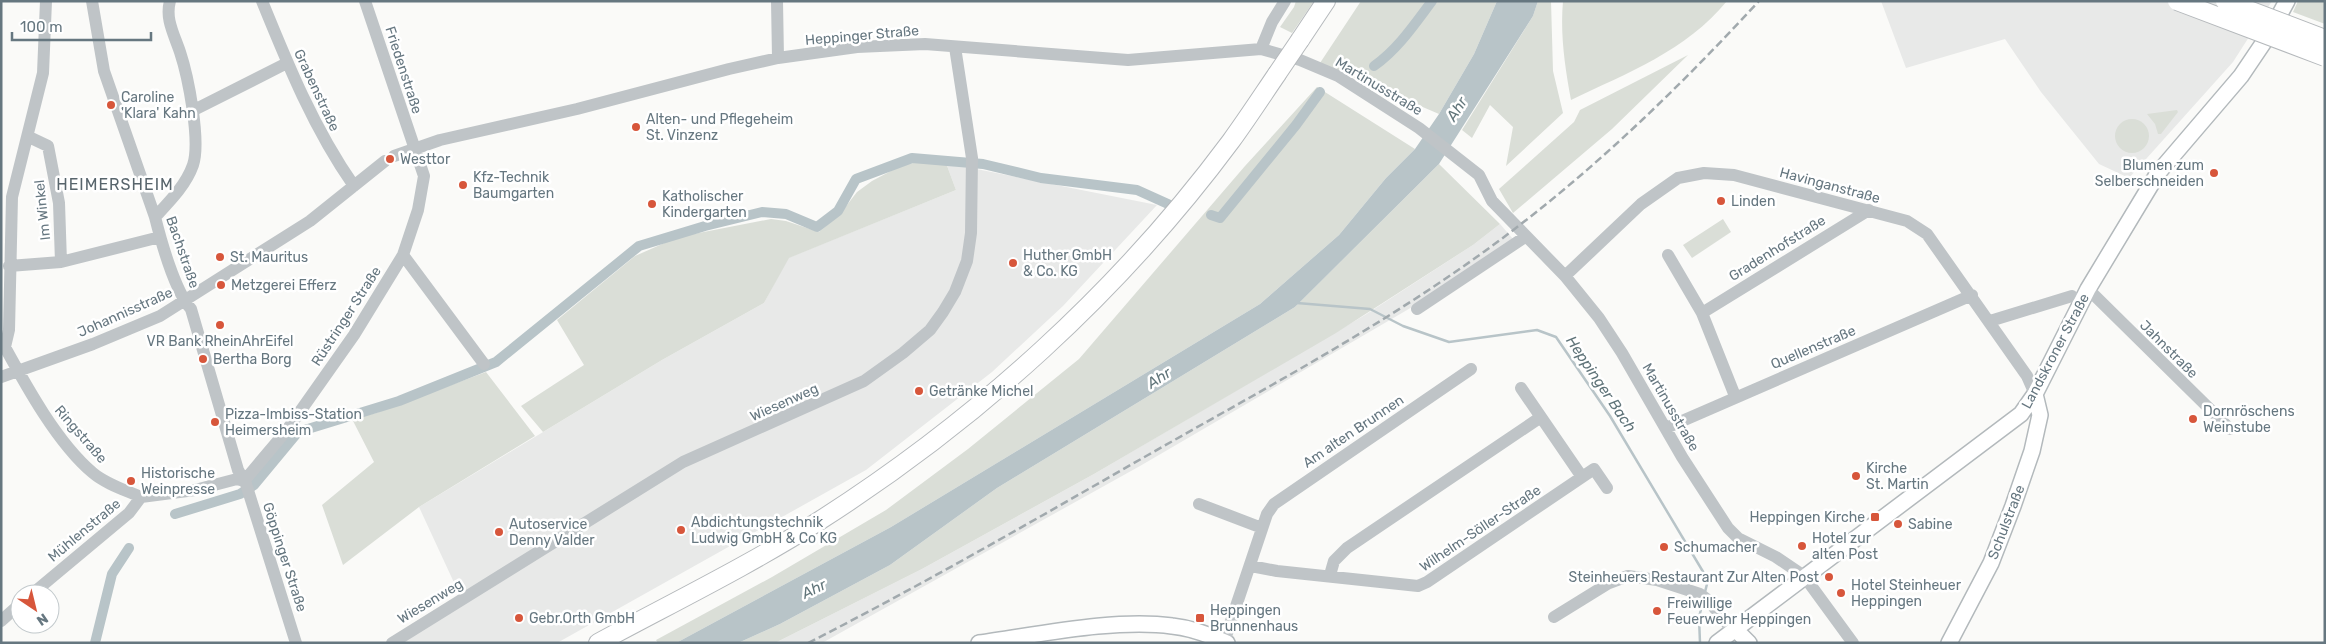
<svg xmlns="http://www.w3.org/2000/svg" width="2326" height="644" viewBox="0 0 2326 644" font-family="Rubik,sans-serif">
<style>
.built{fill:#e8e9e8}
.green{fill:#daded7}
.water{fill:#b8c4c8}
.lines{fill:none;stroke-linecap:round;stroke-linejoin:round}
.stream{stroke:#b8c4c8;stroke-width:2.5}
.canal{stroke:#b8c4c8;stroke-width:10}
.major-casing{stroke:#b3b9bc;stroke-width:18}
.highway-casing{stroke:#b5b9bc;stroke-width:20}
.minor{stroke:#bfc4c7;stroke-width:12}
.major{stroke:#fff;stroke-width:15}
.highway{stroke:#fff;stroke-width:18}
.rail{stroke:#a1a9ad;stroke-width:2.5;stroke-dasharray:8 4;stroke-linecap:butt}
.highway-bridge-casing{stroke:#b5b9bc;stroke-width:20;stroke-linecap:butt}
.highway-bridge{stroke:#fff;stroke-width:18}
.poi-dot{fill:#d7563b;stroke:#fff;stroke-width:2}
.labels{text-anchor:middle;stroke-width:5;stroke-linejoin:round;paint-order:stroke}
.street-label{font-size:14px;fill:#667780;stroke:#fff}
.poi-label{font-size:14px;fill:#667780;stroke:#fff;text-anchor:start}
.water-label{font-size:15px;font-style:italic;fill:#61757a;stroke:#fff}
.quarter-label{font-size:16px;letter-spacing:1px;fill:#58656c;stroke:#fff}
</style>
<rect width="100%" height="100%" fill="#fafaf8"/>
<path class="built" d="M1881,1h391l-39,61 -104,116 -30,-14 -58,-72 -36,-53 -99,29z
M946,163l211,42 -94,101 -71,66 -126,98 -309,173h-161l67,-41 -44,-95 243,-147 102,-57 24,-45 168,-68z
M1500,224l14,16 -83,56 -291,170 -318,177h-47l147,-74 172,-95 271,-159 108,-70z"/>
<path class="green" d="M1296,1h18l-22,32 -12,-6 14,-20z
M1361,1h136l-23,53 -35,60 -119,-51z
M1538,1h13l2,70 10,42 -57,53 7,-39 -23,-22 -18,33 -10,-8 71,-114z
M1563,1h164c-41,50 -100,72 -156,99 -6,-33 -11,-65 -8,-99z
M2298,1h27v23l-32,-12z
M1688,55l-76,74 -99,84 -14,-24 75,-67 6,-12z
M1317,87l98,62 -29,29 -47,57 -79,69 -369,223 -215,116h-18l-2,-3 116,-63 114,-67 82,-61 111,-90 166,-193z
M2177,110l1,2 -17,22h-3l-3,-10 -8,-10z
M2115 136a17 17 0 1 1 34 0a17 17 0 1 1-34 0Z
M924,162l22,1 10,27 -167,68 -25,45 -102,57 -119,72 -22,-26 63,-41 -27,-45 78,-64 43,-19 93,-18 15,2 33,11 21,-18 17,-22 15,-11 32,-17z
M1439,164l61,60 -27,21 -137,88 -242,141 -172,95 -147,74h-37l42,-19 110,-59 107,-77 298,-181z
M1723,219l8,13 -39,26 -9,-13z
M486,372l49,64 -116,71 -76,58 -21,-60 52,-43 -22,-43 24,-6z"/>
<path class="water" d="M1497,1h41l-5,15 -94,148 -144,143 -298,181 -107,77 -110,59 -42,19h-62l215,-116 369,-223 79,-69 47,-57 29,-29 24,-35 35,-60z"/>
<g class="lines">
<path class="stream" d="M1297,303l73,6 33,17 46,16 88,-12 19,7 54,79 98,164 -3,12
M1700,643l-1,-26 4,-15"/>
<path class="canal" d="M1374,66c24,-17 40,-41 58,-65
M1211,215l9,3 76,-93 24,-33
M175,514l65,-20 14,-9 44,-53 101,-31 97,-39 143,-116 66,-20 57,-14 24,2 31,13 21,-16 18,-32 56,-21 71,6 58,14 96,12 31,14
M95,643l17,-69 17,-26"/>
<defs>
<path id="major" d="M1736,630l13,13
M979,643c58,-8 137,-25 193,-17 19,2 38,9 55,17
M1717,643l304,-229 14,-20 53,-105 70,-116 83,-97 27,-40 19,-35
M1949,643l42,-80 22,-57 19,-55 8,-36 -5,-21"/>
<path id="highway" d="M1300,40l26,-39
M598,643c74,-40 150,-77 221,-122 158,-101 300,-229 412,-380 16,-22 31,-45 46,-67"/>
</defs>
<use href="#major" class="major-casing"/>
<use href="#highway" class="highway-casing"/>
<path class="minor" d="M92,1l12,70 51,146c6,24 20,74 36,92l47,161 8,14 50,159
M262,1c26,64 52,128 92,185
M777,1l1,57
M1261,49l11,-27 13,-21
M192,111l95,-48
M29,137l19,9 11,57 2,59
M394,156l46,-16 137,-31 152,-40 49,-11 79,-11 68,-3 203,16 133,-11 39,11 38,16 81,52 60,47 13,26 73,75 34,42 23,35 60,104 46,71 10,10 38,19 28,19 49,67
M155,217c15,-16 31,-32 38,-52 8,-24 -5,-89 -13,-113 -6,-18 -15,-33 -10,-51
M403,255l81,109
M1668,255l34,58 33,83
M9,266l52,-4 99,-25
M1565,276l76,-72 37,-26 26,-5 30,2 173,46 20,13 100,142 8,18
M2088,289l142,140
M1417,309l108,-72
M1702,313l167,-103
M1990,321l82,-25
M1,340c23,42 55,102 92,133 13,11 32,17 48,24
M5,347l4,-17 3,-133 31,-124 3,-72
M1,377l92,-33 67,-28 150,-95 75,-60
M1521,388l61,89
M1666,428l306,-133
M244,481l43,-51 67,-95 49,-80 15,-45 6,-34 -59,-175
M1199,504l63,24
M1251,566l26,5 141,15 9,-4 167,-113 13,19
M1330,575l4,-14 13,-13 194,-131
M32,594l97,-81 12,-16 54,-7 42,-11 7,2
M1554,617l55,-34 19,-7 29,4 43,14 8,6 21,26 7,4
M1,621l19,-17
M1224,642l43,-128 7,-10 197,-135
M392,643l291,-181 181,-81 39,-28 27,-23 13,-18 12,-20 12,-31 4,-28 1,-75 -17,-111"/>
<use href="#major" class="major"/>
<use href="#highway" class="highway"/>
<path class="rail" d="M808,643c116,-59 228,-124 340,-188 114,-65 231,-127 337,-204 101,-73 190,-159 274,-250"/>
<defs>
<path id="highway-bridge" d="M2177,1l148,56
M2225,1l100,38
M1277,74l23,-34"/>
</defs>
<use href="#highway-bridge" class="highway-bridge-casing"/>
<use href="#highway-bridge" class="highway-bridge"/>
</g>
<g class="poi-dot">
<circle cx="111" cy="105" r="5"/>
<circle cx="636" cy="127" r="5"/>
<circle cx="390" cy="159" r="5"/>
<circle cx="2214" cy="173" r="5"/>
<circle cx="463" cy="185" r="5"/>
<circle cx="1721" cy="201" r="5"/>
<circle cx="652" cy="204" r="5"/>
<circle cx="220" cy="257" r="5"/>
<circle cx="1013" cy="263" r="5"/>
<circle cx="221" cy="285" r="5"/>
<circle cx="220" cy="325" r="5"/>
<circle cx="203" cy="359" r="5"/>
<circle cx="919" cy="391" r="5"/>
<circle cx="2193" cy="419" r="5"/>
<circle cx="215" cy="422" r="5"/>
<circle cx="1856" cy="476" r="5"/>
<circle cx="131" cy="481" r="5"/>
<rect x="1870" y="512" width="10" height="10" rx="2.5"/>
<circle cx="1898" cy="524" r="5"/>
<circle cx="681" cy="530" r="5"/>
<circle cx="499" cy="532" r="5"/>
<circle cx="1802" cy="546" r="5"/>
<circle cx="1664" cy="547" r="5"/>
<circle cx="1829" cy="577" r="5"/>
<circle cx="1841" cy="593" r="5"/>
<circle cx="1657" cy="611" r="5"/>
<circle cx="519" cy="618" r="5"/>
<rect x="1195" y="613" width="10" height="10" rx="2.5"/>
</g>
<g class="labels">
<g class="street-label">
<text transform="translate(862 35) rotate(-5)" y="5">Heppinger Straße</text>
<text transform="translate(404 70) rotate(72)" y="5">Friedenstraße</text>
<text transform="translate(1379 86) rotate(31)" y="5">Martinusstraße</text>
<text transform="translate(317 90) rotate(65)" y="5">Grabenstraße</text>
<text transform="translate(1830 185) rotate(15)" y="5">Havinganstraße</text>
<text transform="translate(42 210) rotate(-96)" y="5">Im Winkel</text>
<text transform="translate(1777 248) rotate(-32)" y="5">Gradenhofstraße</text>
<text transform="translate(183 252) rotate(71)" y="5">Bachstraße</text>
<text transform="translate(125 312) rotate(-24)" y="5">Johannisstraße</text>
<text transform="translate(346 316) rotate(-57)" y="5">Rüstringer Straße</text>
<text transform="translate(1813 347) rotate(-23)" y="5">Quellenstraße</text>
<text transform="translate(2169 349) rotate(45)" y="5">Jahnstraße</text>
<text transform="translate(2055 351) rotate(-62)" y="5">Landskroner Straße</text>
<text transform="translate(784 402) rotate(-24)" y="5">Wiesenweg</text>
<text transform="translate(1671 407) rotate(60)" y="5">Martinusstraße</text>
<text transform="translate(1353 431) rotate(-34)" y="5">Am alten Brunnen</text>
<text transform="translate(81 434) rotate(49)" y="5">Ringstraße</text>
<text transform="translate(2006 522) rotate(-69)" y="5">Schulstraße</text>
<text transform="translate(1480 528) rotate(-34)" y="5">Wilhelm-Söller-Straße</text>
<text transform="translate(84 530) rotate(-40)" y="5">Mühlenstraße</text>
<text transform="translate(285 557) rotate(72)" y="5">Göppinger Straße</text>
<text transform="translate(430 601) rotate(-31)" y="5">Wiesenweg</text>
</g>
<g class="poi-label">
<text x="121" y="102">Caroline<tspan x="121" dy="16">'Klara' Kahn</tspan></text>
<text x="646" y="124">Alten- und Pflegeheim<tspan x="646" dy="16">St. Vinzenz</tspan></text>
<text x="400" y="164">Westtor</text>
<text x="2204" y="170" text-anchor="end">Blumen zum<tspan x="2204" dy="16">Selberschneiden</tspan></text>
<text x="473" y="182">Kfz-Technik<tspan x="473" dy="16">Baumgarten</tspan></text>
<text x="662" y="201">Katholischer<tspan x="662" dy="16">Kindergarten</tspan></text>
<text x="1731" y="206">Linden</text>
<text x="1023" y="260">Huther GmbH<tspan x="1023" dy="16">&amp; Co. KG</tspan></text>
<text x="230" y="262">St. Mauritus</text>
<text x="231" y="290">Metzgerei Efferz</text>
<text x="220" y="346" text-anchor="middle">VR Bank RheinAhrEifel</text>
<text x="213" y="364">Bertha Borg</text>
<text x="929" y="396">Getränke Michel</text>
<text x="2203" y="416">Dornröschens<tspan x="2203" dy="16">Weinstube</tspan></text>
<text x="225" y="419">Pizza-Imbiss-Station<tspan x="225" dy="16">Heimersheim</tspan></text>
<text x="1866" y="473">Kirche<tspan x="1866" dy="16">St. Martin</tspan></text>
<text x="141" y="478">Historische<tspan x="141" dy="16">Weinpresse</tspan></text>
<text x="1865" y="522" text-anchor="end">Heppingen Kirche</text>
<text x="691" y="527">Abdichtungstechnik<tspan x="691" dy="16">Ludwig GmbH &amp; Co KG</tspan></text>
<text x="509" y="529">Autoservice<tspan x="509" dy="16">Denny Valder</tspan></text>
<text x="1908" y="529">Sabine</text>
<text x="1812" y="543">Hotel zur<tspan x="1812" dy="16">alten Post</tspan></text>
<text x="1674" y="552">Schumacher</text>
<text x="1819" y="582" text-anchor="end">Steinheuers Restaurant Zur Alten Post</text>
<text x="1851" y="590">Hotel Steinheuer<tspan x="1851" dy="16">Heppingen</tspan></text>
<text x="1667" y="608">Freiwillige<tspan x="1667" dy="16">Feuerwehr Heppingen</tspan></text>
<text x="1210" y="615">Heppingen<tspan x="1210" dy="16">Brunnenhaus</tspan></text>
<text x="529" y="623">Gebr.Orth GmbH</text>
</g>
<g class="water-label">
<text transform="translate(1457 109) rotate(-58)" y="5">Ahr</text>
<text transform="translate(1159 378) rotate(-33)" y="5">Ahr</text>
<text transform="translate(1601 384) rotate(56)" y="5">Heppinger Bach</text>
<text transform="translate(814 589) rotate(-26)" y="5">Ahr</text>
</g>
<g class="quarter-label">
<text x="115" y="190">HEIMERSHEIM</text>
</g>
</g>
<rect width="2326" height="644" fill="none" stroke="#667780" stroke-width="5"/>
<g transform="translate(35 609) rotate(145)"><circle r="24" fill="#ffffff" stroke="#c2c9cc"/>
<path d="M0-4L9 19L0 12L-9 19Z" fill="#d7563b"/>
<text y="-8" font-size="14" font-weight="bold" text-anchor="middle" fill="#667780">N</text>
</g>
<path d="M12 32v8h139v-8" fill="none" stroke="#667780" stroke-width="2.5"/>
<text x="20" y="32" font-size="15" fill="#667780" stroke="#ffffff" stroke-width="4" paint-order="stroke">100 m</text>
</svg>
